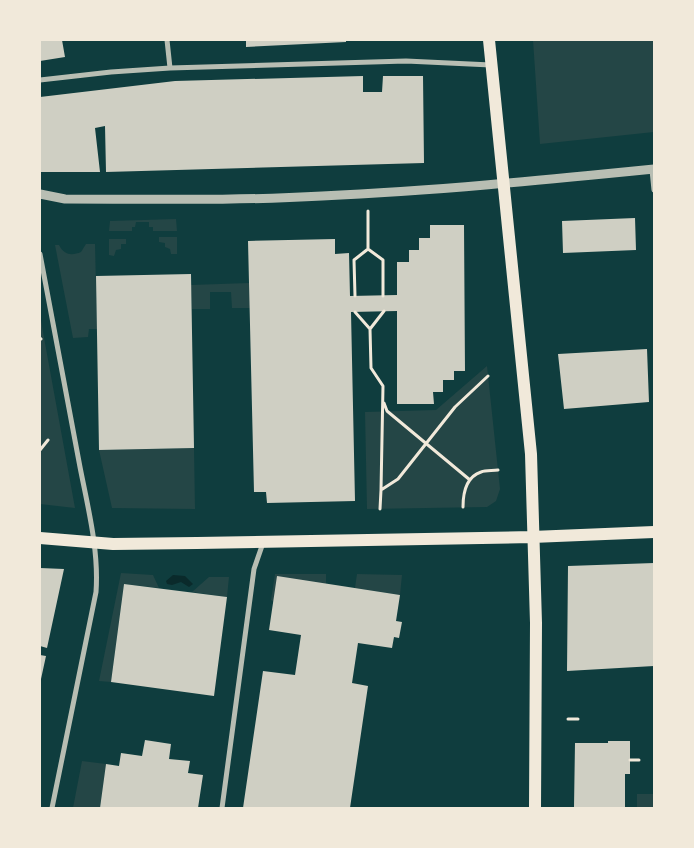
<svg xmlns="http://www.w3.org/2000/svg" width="694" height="848" viewBox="0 0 694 848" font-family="Raleway,sans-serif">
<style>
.green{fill:#244646}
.water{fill:#0a2a2b}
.building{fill:#cfcfc3}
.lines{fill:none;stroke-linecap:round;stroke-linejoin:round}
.path{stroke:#f1e9da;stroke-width:3}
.minor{stroke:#b8beb3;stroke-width:5}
.tertiary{stroke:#b8beb3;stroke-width:9}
.primary{stroke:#f1e9da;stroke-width:12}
</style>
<rect width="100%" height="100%" fill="#0f3d3e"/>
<path class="green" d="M533,40h121v92l-114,12z
M176,219l1,12h-24v-4h-4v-5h-13l-1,5h-3v4h-23l1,-10z
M159,237h18v17h-6l-1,-5 -5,-2v-4l-6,-1z
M109,239h17v5h-5v5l-5,1 -2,6 -5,-1z
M86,244h9l2,85h-8l-1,8 -15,1 -18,-93h4c5,10 13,11 22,7z
M249,283l1,25h-18l-1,-16h-21v17h-18l-1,-24z
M40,314l3,18 32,176 -35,-4z
M487,366l13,123 -4,12 -9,6 -120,2 -2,-97 71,-2z
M194,448l1,61 -83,-1 -13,-58z
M121,573l32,2 6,13 -35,-4 -13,98 -12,-1z
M275,574h51v10l-52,18 -3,-2z
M357,574l45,1 -2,20 -45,-7z
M209,577h20l-2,20 -35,-5z
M82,761l24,3 -6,44h-27z
M637,794h16v14h-16z"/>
<path class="water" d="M173,575l12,1 8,8 -4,3 -8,-5 -9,3 -5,-1 -1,-3z"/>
<path class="building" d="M40,40h22l3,17 -25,4z
M246,40h100v2l-100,5z
M363,76v16h19l1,-16h40l1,87 -318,9 -1,-46 -10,2 5,44h-59l-1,-75 135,-16z
M635,218l1,32 -73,3 -1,-32z
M430,225h34l1,146h-11v9h-11v12h-10l1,12h-37v-93l-46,1 4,189 -88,2 -1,-11h-12l-6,-251 87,-2v15l14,-1 1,43 47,-1v-33h12v-12h10v-12h11z
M191,274l3,174 -95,2 -3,-174z
M647,349l2,53 -85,7 -6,-55z
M654,563v103l-87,5 1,-105z
M40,568l24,1 -17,79 -7,-2z
M277,576l123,19 -4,26 6,1 -3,16 -5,-1 -2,11 -34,-5 -6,40 16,3 -18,122h-107l20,-137 32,4 6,-40 -32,-5z
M124,584l103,13 -13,99 -103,-14z
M40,655l6,1 -5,23h-1z
M145,740l26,4 -2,15 21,2 -2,12 15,2 -5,33h-98l6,-44 13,2 2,-13 21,3z
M608,741h22v33h-5v34l-51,-1 1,-64h33z"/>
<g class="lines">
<path class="path" d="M368,211v38l15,11v36
M355,296l-1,-36 14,-11
M355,312l15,17
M40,338l1,1
M384,403l3,8 83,69
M40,450l8,-10
M381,490l2,-104 -12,-18 -1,-39 14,-18
M463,507c0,-14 3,-30 18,-35 5,-2 12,-1 17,-2
M380,509l1,-19 17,-11 57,-72 33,-31
M568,719h10
M630,760h9"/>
<path class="minor" d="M167,40l3,28
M40,80l71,-8 59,-4 236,-7 85,4
M652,170l2,20
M40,254c14,71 27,142 40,213 8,41 19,83 16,125l-44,216
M222,808l32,-239 9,-26"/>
<path class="tertiary" d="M40,194l25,5c86,0 172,2 257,-3 111,-5 222,-16 332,-27"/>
<path class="primary" d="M489,40l42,414 5,169 -1,185
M40,538l73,6 84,-1 335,-6 122,-5"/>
</g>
<rect width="694" height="848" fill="none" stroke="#f1e9da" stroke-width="82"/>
</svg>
